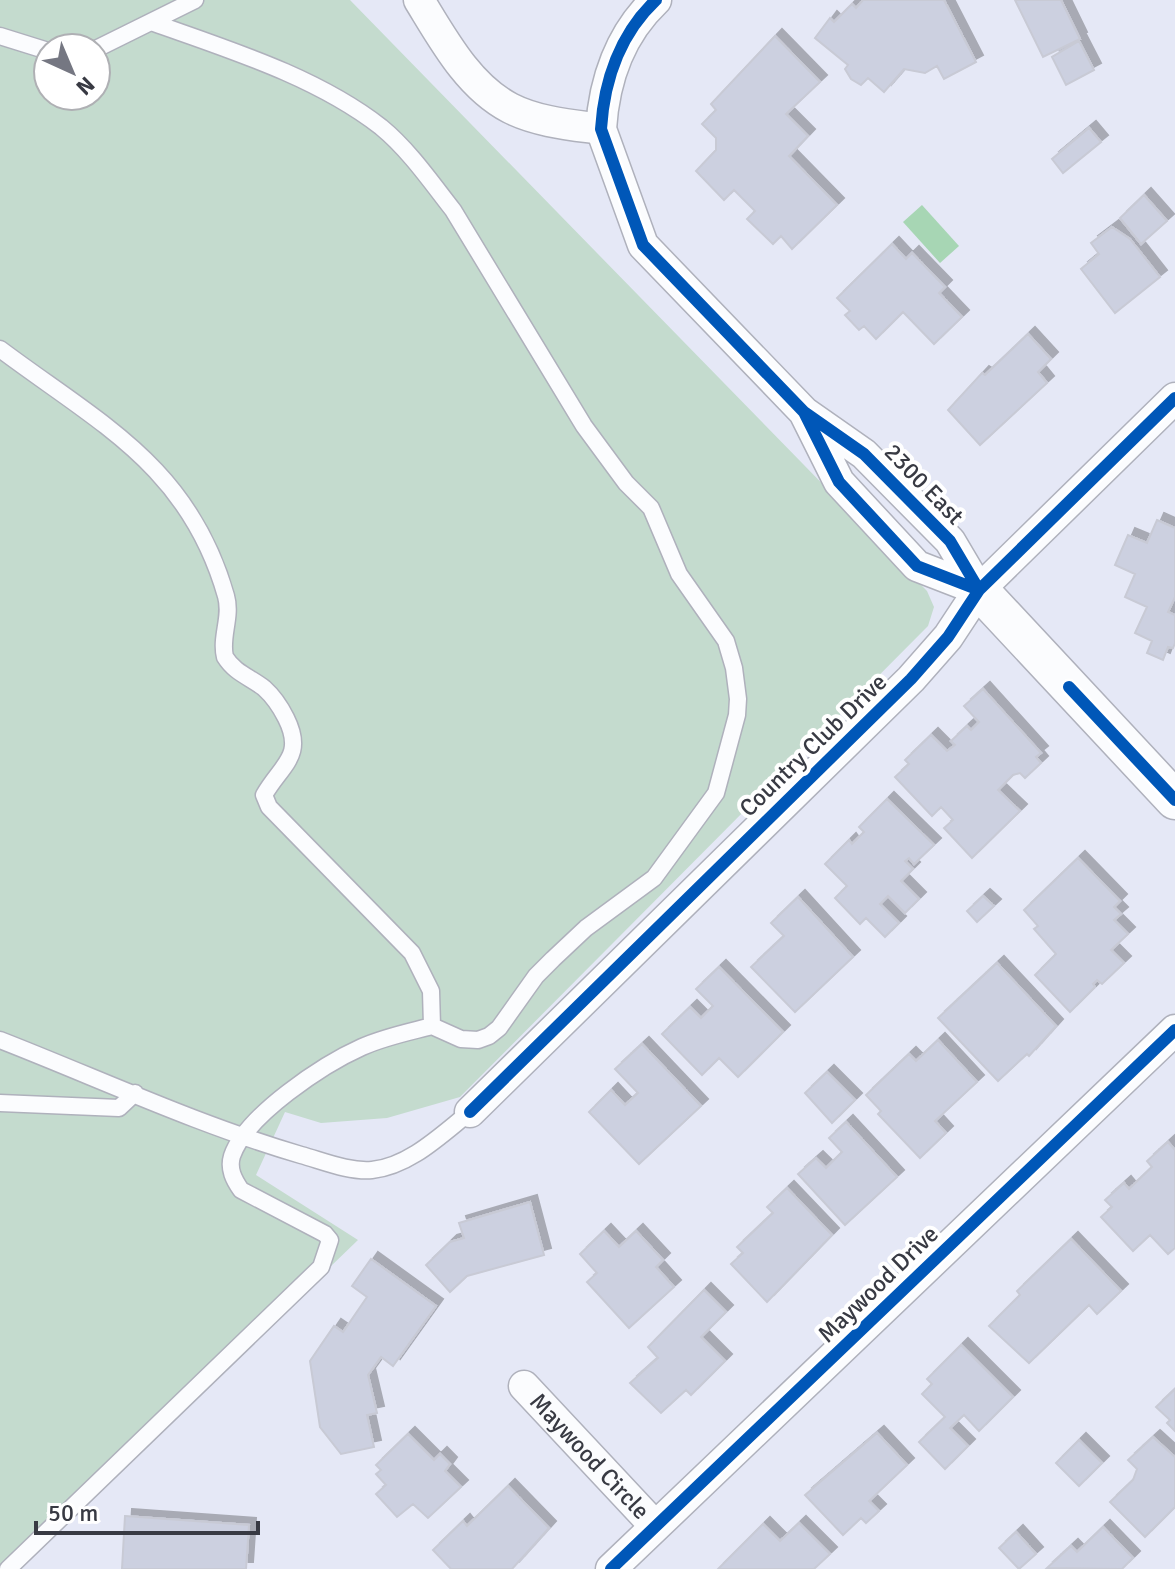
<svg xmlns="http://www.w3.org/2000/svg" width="1175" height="1569" viewBox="0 0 1175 1569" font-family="Signika,sans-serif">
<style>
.green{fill:#c4dbce;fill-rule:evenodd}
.water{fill:#a7d6b4}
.building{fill:#ccd0e0;stroke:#c8cad5;stroke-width:2;filter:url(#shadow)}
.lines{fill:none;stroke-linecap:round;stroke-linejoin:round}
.service-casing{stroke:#afb1bc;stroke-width:19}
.minor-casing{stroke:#afb1bc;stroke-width:33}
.tertiary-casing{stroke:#afb1bc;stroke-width:41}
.service{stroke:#fbfcfe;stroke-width:16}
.minor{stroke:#fbfcfe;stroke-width:30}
.tertiary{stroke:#fbfcfe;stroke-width:38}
.cycleway-casing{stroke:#fff;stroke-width:17}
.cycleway{stroke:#0057b8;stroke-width:12}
.labels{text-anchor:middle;stroke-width:8;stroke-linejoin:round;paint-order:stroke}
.street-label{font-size:24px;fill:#383a43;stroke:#fff}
</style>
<defs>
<filter id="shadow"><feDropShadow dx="7" dy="-7" stdDeviation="0" flood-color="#0004"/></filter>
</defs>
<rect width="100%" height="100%" fill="#e5e8f6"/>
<path class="green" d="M0,0h350l577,591 7,16 -6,19 -468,471 -73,21 -66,5 -36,-11 -29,63 102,65 -341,329h-17zM48,48h48v48h-48z"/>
<path class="water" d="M922,205l37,41 -19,17 -37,-41z"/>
<path class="building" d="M863,0h81l32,62 -32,17 -7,-13 -12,7 -21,-4 -20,23 -16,-14 -7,7 -10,-6 -6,-10 3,-4 -33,-27 15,-20 4,4 18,-18 4,4z
M1015,0h46l19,39 -37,18z
M775,36l45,46 -34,32 22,22 -19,20 48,49 -45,44 -11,-13 -8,8 -26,-25 8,-8 -21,-21 -10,10 -28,-29 20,-21v-12l-14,-14 14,-14 -5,-6z
M1079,41l15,29 -28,15 -14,-28z
M1089,128l12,14 -38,31 -11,-14z
M1144,195l23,26 -26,23 -21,-26z
M1112,227l18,12 30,38 -45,36 -34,-44 18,-15 -8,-11z
M892,244l14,15 6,-6 33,34 -6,6 23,24 -28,27 -31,-32 -27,27 -12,-13 -5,4 -14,-15 5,-4 -13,-13z
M1028,334l23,25 -13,13 9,11 -67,62 -32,-35 34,-37 3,2z
M1157,520l18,8v69l-7,15 7,3v28l-2,5 -5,-1 -5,13 -16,-7 5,-12 -17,-8 12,-26 -22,-10 10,-23 -20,-9 13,-30 19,8z
M983,689l58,64 -5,4 5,6 -16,15 -5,-5 -7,2 -15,15 22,21 -48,47 -28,-30 9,-8 -12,-13 -9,9 -37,-39 14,-13 -4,-4 26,-25 16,16 8,-6 -4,-4 16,-15 4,4 8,-8 -15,-16z
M887,799l47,46 -20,19 -5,-6 -4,3 8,8 -12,12 18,18 -14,14 -17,-17 -8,8 19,19 -14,14 -19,-19 -6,6 -25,-26 12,-12 -22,-22 24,-24 3,4 12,-12 -5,-5z
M1078,858l42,43 -6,6 7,7 -7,6 14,14 -17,16 13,13 -22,21 -5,-4 -4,4 2,3 -25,25 -35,-37 21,-21 -22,-25 4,-3 -14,-16z
M983,896l11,10 -17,16 -10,-11z
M798,897l55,60 -58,55 -44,-45 33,-31 -13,-13z
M997,963l59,63 -27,30 -2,-2 -29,27 -60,-63z
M719,967l64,65 -45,45 -19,-19 -17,17 -40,-41 28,-27 11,11 12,-12 -17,-17z
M938,1040l39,42 -42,39 11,12 -26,25 -42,-44 3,-3 -15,-16 43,-41 7,7z
M642,1044l59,62 -62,58 -50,-52 22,-22 14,15 13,-12 -23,-24z
M827,1072l28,28 -23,23 -27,-30z
M846,1122l51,55 -52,48 -47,-51 18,-16 10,10 16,-16 -13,-14z
M1168,1142l7,8v98l-7,6 -18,-19 -17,16 -32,-34 11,-10 -7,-7 19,-17 5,6 23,-22 -5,-6z
M787,1188l45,47 -65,67 -36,-38 12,-11 -6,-6 36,-34 -6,-6z
M530,1202l14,53 -77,21 -17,16 -24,-27 24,-23 14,-4 -5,-15z
M604,1231l15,16 17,-16 27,29 -7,7 18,20 -45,41 -42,-46 10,-9 -17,-19z
M1071,1239l50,52 -24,23 -8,-9 -60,58 -40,-37 31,-31 -3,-4z
M371,1259l65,47 -43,60 -12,-9 -13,18 9,38 -10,2 7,32 -33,7 -21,-27 -10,-66 24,-35 9,6 24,-35 -15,-11z
M704,1290l22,22 -25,25 24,24 -34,34 -5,-5 -25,23 -31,-30 28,-25 -10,-11z
M961,1345l52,52 -34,34 -15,-16 -14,13 18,18 -23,23 -26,-27 26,-25 -23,-23 10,-10 -5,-5z
M1175,1389v42l-8,-8 3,-3 -14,-13z
M877,1433l30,32 -38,36 10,10 -13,12 -5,-5 -18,17 -38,-40z
M408,1434l26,26 6,-6 10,10 -5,7 16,16 -33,31 -15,-14 -16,13 -21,-23 10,-9 -10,-11 5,-4 -5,-5z
M1153,1437l22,20v50l-30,30 -35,-35 23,-22 4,-11 -9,-9z
M1079,1440l23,23 -23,23 -23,-23z
M508,1486l41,42 -37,41h-61l-18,-19 30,-29 4,5z
M125,1516l124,9 -3,44h-124z
M799,1523l31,31 -16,15h-96l45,-45 17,17z
M1103,1527l30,31 -11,11 -75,-1 24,-22 6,6z
M1016,1532l20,22 -17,15 -20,-21z"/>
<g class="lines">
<defs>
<path id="service" d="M0,36l48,15
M96,49l99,-49
M0,349c100,75 189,117 226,247 6,21 -6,41 -1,61 10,16 25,20 39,31 10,9 16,18 22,30 19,38 -4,46 -22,77l5,12 143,146 19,38 1,35
M0,1040c100,39 198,85 301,115 22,6 48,17 71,15 38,-4 70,-36 98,-58
M0,1103l119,5 16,-15
M8,1569l313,-302 9,-27 -5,-6 -84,-44c-7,-10 -13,-21 -9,-34 14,-41 92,-92 130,-109 22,-10 47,-15 70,-21l29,13 17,1 11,-4 10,-8 37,-52 17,-17 33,-31 68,-50 62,-85 21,-78 1,-16 -4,-31 -8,-27 -47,-67 -28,-66 -25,-25 -42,-57 -131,-216c-22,-28 -44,-60 -72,-83 -64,-50 -151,-77 -227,-104"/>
<g id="minor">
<path d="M419,0c24,39 49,86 91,108 27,14 62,17 91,21"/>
<path d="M656,0c-36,34 -52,81 -55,129l42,116 161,167 60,42 86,87 29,49 -62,-24 -78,-84 -35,-70"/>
<path d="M470,1112l441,-433 37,-42 31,-47 196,-192"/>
<path id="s1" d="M524,1386l131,140"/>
<path d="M611,1569l564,-539"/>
</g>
<path id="tertiary" d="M979,590l196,210"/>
</defs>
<use href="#service" class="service-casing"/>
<use href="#minor" class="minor-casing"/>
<use href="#tertiary" class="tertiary-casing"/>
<use href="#service" class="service"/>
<use href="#minor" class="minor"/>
<use href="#tertiary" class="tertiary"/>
<defs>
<path id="cycleway" d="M656,0c-36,34 -52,81 -55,129l42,116 161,167 60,42 86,87 29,49 -62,-24 -78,-84 -35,-70
M1069,687l106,113
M470,1112l441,-433 37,-42 31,-47 196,-192
M611,1569l564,-539"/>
</defs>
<use href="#cycleway" class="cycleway-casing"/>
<use href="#cycleway" class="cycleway"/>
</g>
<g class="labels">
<g class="street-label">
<text transform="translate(924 484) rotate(46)" y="8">2300 East</text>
<text transform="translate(813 745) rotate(-44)" y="8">Country Club Drive</text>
<text transform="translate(878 1284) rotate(-44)" y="8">Maywood Drive</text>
<text dy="8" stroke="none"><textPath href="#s1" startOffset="96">Maywood Circle</textPath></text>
</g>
</g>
<g transform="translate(72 72) rotate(136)"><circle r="38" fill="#ffffff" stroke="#afb0b4" stroke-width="2"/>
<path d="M0-6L14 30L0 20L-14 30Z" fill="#757782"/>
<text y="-12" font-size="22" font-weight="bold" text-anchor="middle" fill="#383a43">N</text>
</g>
<path d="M36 1521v12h222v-12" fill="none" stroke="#383a43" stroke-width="4"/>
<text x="48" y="1521" font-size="24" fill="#383a43" stroke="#ffffff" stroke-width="6" paint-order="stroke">50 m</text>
</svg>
